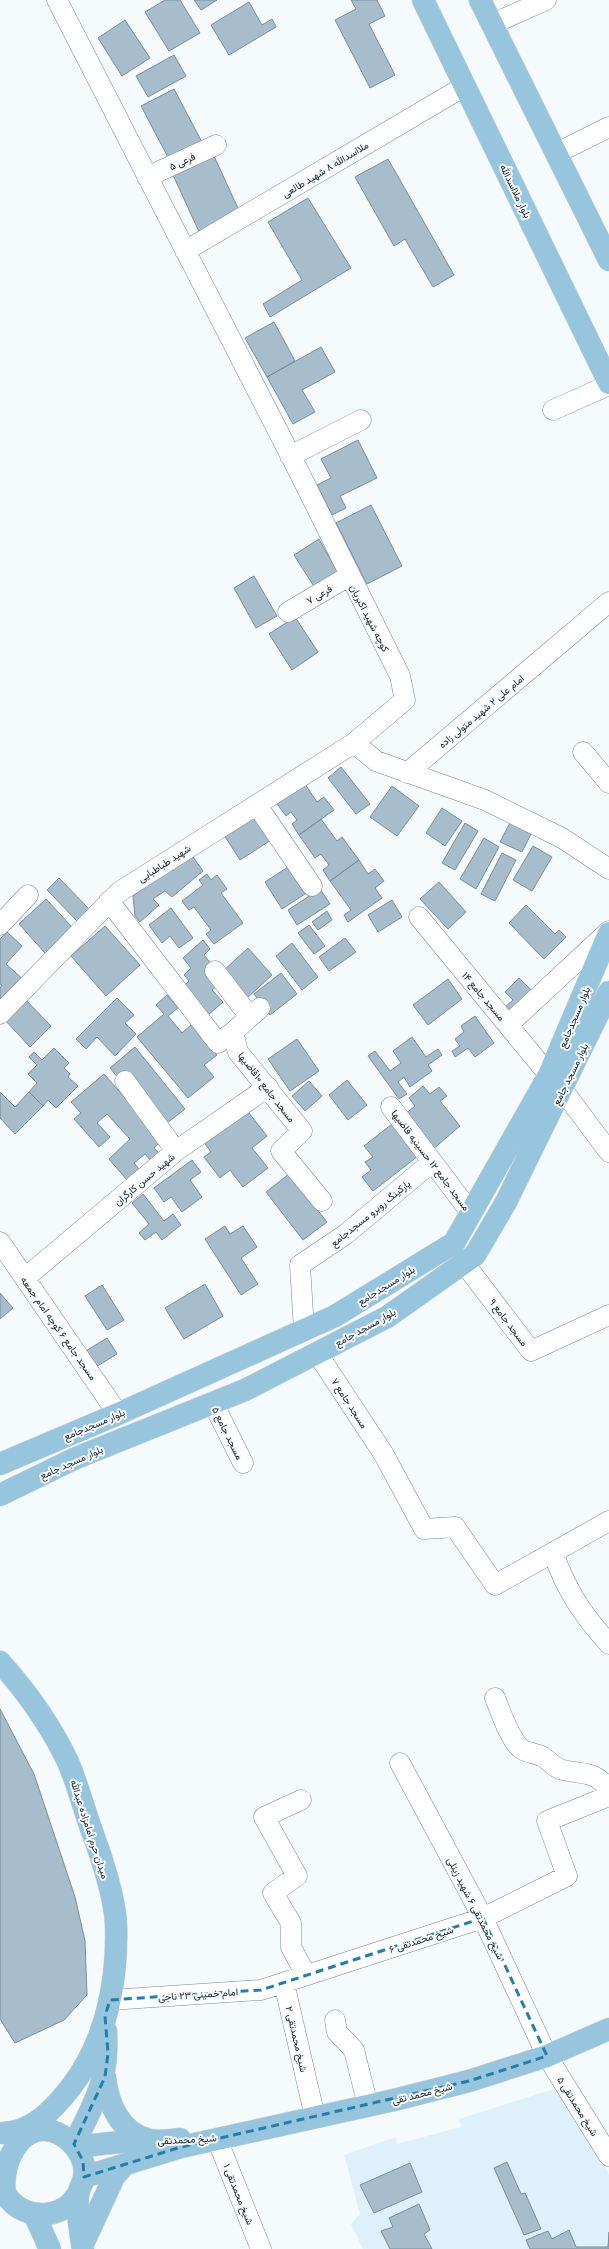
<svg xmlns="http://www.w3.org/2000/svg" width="609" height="2249" viewBox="0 0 609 2249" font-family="Figtree,Vazirmatn,sans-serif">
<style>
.built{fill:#def0fc}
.building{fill:#a7bdcb;stroke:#788d9b}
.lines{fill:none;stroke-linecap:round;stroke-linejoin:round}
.minor-casing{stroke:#738896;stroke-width:21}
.major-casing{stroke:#d5d7d8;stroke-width:23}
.minor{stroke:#fff;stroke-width:20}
.major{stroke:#98c5de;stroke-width:22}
.marked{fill:none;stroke:#227eab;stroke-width:3;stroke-dasharray:8 5;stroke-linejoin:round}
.labels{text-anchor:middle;stroke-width:4;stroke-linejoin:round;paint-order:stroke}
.street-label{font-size:10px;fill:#161f24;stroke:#f5fafd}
</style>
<rect width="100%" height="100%" fill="#f5fafd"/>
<path class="built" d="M560,2087l49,88v74h-246l-12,-25 9,-10 -16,-59 52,-18 1,7 64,-17 -2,-8z"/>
<path class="building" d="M165,0h15l20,33 -31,18 -24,-39z
M194,0h23l-16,10z
M351,0h26l8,16 -16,8 26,51 -25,13 -35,-68 21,-11z
M249,2l13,23 10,-6 4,8 -47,28 -18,-30z
M125,20l25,38 -28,18 -24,-38z
M174,55l12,21 -38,21 -12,-21z
M174,89l30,57 -33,17 -30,-57z
M214,156l28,61 -41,19 -28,-61z
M388,159l66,116 -21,12 -28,-48 -11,7 -39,-69z
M308,198l43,70 -81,49 -7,-13 39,-24 -34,-58z
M274,322l21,39 -28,16 -22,-39z
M321,347l14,25 -33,18 13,22 -22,12 -26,-47z
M358,440l19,38 -37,18 6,12 -14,7 -15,-30 14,-7 -10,-19z
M371,505l31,61 -35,18 -31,-61z
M319,539l19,34 -23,15 -21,-33z
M254,576l23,40 -21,12 -22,-40z
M295,617l23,35 -26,18 -23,-36z
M341,767l29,37 -14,10 -28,-36z
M305,784l12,18 7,-5 10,13 -35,25 -7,-11 5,-4 -6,-8 -5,4 -9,-12z
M392,786l27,20 -22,30 -27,-19z
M442,808l20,13 -17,25 -19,-13z
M255,815l16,25 -31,20 -16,-25z
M321,819l16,22 5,-4 17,23 -29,21 -7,-11 6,-5 -8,-11 -6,4 -16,-23z
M511,821l21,11 -10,20 -22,-10z
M465,823l13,8 -23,39 -13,-7z
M484,838l15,9 -23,42 -16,-10z
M533,846l19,11 -20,34 -19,-11z
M502,853l14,7 -21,41 -14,-7z
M191,854l12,17 -31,26 -7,-6 -12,8 6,6 -19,17 -5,-6 -2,-20z
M359,860l9,14 7,-5 9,12 -9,7 7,10 -34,24 -4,-7 7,-5 -21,-29z
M288,867l17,27 -23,15 -17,-27z
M207,874l4,6 6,-5 10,14 -6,4 22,30 -29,21 -8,-10 5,-4 -17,-23 -5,3 -7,-9 21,-16 -4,-5z
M59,878l31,32 -12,12 -31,-32z
M439,882l27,30 -18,17 -28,-30z
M320,889l10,15 -33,21 -9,-15z
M46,899l26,28 -27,26 -26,-29z
M392,900l10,17 -24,15 -10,-17z
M526,905l29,29 4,-4 7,7 -22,22 -35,-36z
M171,908l22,30 -14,10 -9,-12 -8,7 -13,-18z
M327,911l5,9 -14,10 -6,-8z
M309,925l16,21 -11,8 -16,-21z
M105,926l35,39 -34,31 -35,-40z
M7,932l15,14 -16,18 19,17 -21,22 -4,-4v-11l2,-3 -2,-1v-45z
M345,938l11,14 -27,19 -10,-14z
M203,940l7,9 -6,6 8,10 7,19 -7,6 11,12 -15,13 -24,-29 5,-5 -5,-6 7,-7 -8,-10z
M292,943l26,34 -16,13 -26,-34z
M248,948l24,27 -27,25 -24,-27z
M281,973l16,21 -27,21 -16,-21z
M519,978l16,16 -23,23 -8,-9 9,-8 -8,-8z
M448,979l14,20 -34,26 -15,-20z
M167,995l11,13 -10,8 14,17 9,-8 26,30 -13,10 10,12 -26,21 -51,-61 27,-23 -8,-9z
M117,998l17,17 -9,8 11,11 -21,22 -18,-19 -11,12 -10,-10z
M25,999l26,27 -21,21 -26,-28z
M475,1016l19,27 -19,14 -7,-9 -13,9 -3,-6 8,-5 -5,-7 9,-7 -3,-6z
M412,1037l14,20 12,-8 4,6 -14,10 4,6 -22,16 -6,-10 -6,5 9,12 -8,5 -31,-43 7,-5 15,20 11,-8 -8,-12z
M297,1039l22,32 -29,20 -22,-32z
M135,1047l50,62 -18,14 -48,-44 -9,-11z
M54,1048l15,15 -5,5 6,6 -2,3 10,9 -22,22 -8,-8 -5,6 -14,-14 8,-9 -9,-9 9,-9 -8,-8 5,-5 8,8z
M104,1074l58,66 -8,8 7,7 -8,8 -8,-9 -11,9 5,6 -12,11 -18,-21 21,-20 -23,-25 -10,9 13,14 -11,10 -25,-28 7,-6 -10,-11z
M347,1080l20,25 -19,15 -19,-25z
M309,1081l13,15 -17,15 -13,-15z
M423,1086l7,8 9,-7 8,9 -7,5 20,25 -28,24 -28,-35 11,-9 -6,-8z
M0,1092l15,15 14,-15 14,14 -28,28 -15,-16z
M245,1108l22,28 -15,12 16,20 -25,19 -13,-17 -10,8 -16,-21 7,-5 -8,-11z
M397,1120l25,33 -49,38 -11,-14 9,-7 -6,-8 8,-5 -9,-11z
M192,1160l9,12 -11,8 12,17 -20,15 -11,-15 -7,5 -10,-14z
M289,1174l38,48 -24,18 -37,-48z
M143,1194l21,27 9,-7 8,11 -19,15 -6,-8 -11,8 -6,-7 10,-9 -17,-21z
M225,1226l5,8 13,-8 14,21 -16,11 17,26 -17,11 -36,-56z
M205,1284l18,32 -39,23 -19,-31z
M102,1285l22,35 -17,10 -22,-34z
M0,1293l13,15 -13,11z
M107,1338l10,16 -23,14 -10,-16z
M0,1709l34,65 41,123 10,44 2,54 -23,25 -49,23 -15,-24z
M507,2162l14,32 4,-1 16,36 -17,6 -30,-67z
M410,2163l12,29 -48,21 -14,-28z
M419,2204l11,26 -6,4 8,15h-42l-9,-18 12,-4 -4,-9z
M569,2230l7,17h32l1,-15v17h-79l-4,-9 22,-9 4,8z"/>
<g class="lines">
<defs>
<path id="minor" d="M492,24l54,-24
M557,153l52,-26
M147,177l69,-32
M185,251l280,-165
M553,410l56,-25
M290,456l71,-36
M288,612l61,-36
M354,743l22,18 109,39 77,38 47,31
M583,752l26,31
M407,773l202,-171
M257,805l55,81
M109,901l109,142 15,-11
M419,917l130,158
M0,925l28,-30
M215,971l35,46
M260,1008l-27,24 5,20 64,79 -21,20 41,50
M0,1014l119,-122 235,-149 51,-43 -5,-24 -99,-200 -244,-476
M508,1025l101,-94
M125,1081l51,70
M562,1089l47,63
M391,1107l80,106
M0,1242l118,172
M464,1263l67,88 78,-36
M25,1278l151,-127 92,-64
M304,1330l-4,-65 46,-31 86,-72
M317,1353l66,100 41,76 31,-2 40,58 114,-64
M213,1403l30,60
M553,1553c14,38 29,61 56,91
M495,1698c6,15 14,39 25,50 6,5 16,5 23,9 7,4 11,11 20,13 22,5 30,0 46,19
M400,1763l83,155 64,138 62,100
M301,1800l-37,17 33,59 -24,17 18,30v24l15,28
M284,1983l31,134
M110,2000l151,-10 222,-72 84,-42 -20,-55 62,-25
M335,2020l2,12 17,18 14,56
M217,2139l44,110"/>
<path id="major" d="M423,0l186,383
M480,0l129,260
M0,1464l118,-50 217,-98 119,-73 95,-168 60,-142
M0,1495l76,-37 169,-68 142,-73 88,-62 31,-53 103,-210
M0,1662c26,29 51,64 68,100 10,23 16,48 25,72 9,24 22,65 23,90 2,57 -10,118 -45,163 -18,23 -40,47 -71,46
M105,2077c3,27 15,56 45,63 9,2 21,0 30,-1
M74,2144c21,-43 35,-63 32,-113
M75,2147l72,-8
M84,2177l97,-30 213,-47 75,-19 78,-25 62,-27
M78,2194c-3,4 -7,10 -12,13 -20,13 -49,8 -61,-14 -5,-33 20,-78 56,-58 14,8 26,25 23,42 -1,6 -5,12 -6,18 -1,16 2,38 5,54
M34,2214l16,35
M83,2244l31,-67 11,-13"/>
</defs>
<use href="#minor" class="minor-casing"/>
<use href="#major" class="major-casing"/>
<use href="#minor" class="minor"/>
<use href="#major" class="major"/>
</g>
<path class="marked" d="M483,1918l64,138 -78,25 -288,66 -97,30 -1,-16 -9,-17 31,-67 3,-24 -3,-37 5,-16 151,-10z"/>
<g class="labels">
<g class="street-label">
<text transform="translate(182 161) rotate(-25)" y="4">فرعی ۵</text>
<text transform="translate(325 169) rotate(-31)" y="4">ملااسدالله ۸ شهید طالعی</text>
<text transform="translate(516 191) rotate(64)" y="4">بلوار ملااسدالله</text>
<text transform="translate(319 594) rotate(-30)" y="4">فرعی ۷</text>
<text transform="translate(370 618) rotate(63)" y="4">کوچه شهید اکبریان</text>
<text transform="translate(481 711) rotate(-40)" y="4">امام علی ۲ شهید متولی زاده</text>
<text transform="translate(164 863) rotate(-33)" y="4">شهید طباطبایی</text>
<text transform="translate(484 996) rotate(50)" y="4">مسجد جامع ۱۴</text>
<text transform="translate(574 1017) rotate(-67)" y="4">بلوار مسجدجامع</text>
<text transform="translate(570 1074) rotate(-64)" y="4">بلوار مسجد جامع</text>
<text transform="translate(267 1087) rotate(52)" y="4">مسجد جامع ۱۰قاضیها</text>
<text transform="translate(431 1160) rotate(53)" y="4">مسجد جامع ۱۲ حسینیه قاضیها</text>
<text transform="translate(144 1179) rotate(-40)" y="4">شهید حسن کارگران</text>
<text transform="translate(370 1213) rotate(-39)" y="4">پارکینگ روبرو مسجدجامع</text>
<text transform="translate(386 1285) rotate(-32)" y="4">بلوار مسجدجامع</text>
<text transform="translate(509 1322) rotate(53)" y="4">مسجد جامع ۹</text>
<text transform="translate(365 1327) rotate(-29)" y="4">بلوار مسجد جامع</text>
<text transform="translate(59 1328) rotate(55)" y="4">مسجد جامع ۶ کوچه امام جمعه</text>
<text transform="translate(350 1403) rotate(57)" y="4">مسجد جامع ۷</text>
<text transform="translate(94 1424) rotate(-23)" y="4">بلوار مسجدجامع</text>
<text transform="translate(228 1433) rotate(64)" y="4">مسجد جامع ۵</text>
<text transform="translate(71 1462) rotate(-24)" y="4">بلوار مسجد جامع</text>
<text transform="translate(90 1829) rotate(72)" y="4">میدان حرم امامزاده عبدالله</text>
<text transform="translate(476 1908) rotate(63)" y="4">شیخ محمدتقی ۶ شهید زینلی</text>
<text transform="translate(421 1939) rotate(-18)" y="4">شیخ محمدتقی ۶</text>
<text transform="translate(198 1994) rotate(-4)" y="4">امام خمینی ۲۳ ناجی</text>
<text transform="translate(297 2039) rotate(77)" y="4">شیخ محمدتقی ۲</text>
<text transform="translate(422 2093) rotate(-14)" y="4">شیخ محمد تقی</text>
<text transform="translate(578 2106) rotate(58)" y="4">شیخ محمدتقی ۵</text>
<text transform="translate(187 2139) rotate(-3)" y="4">شیخ محمدتقی</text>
<text transform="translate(239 2194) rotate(68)" y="4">شیخ محمدتقی ۱</text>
</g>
</g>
</svg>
